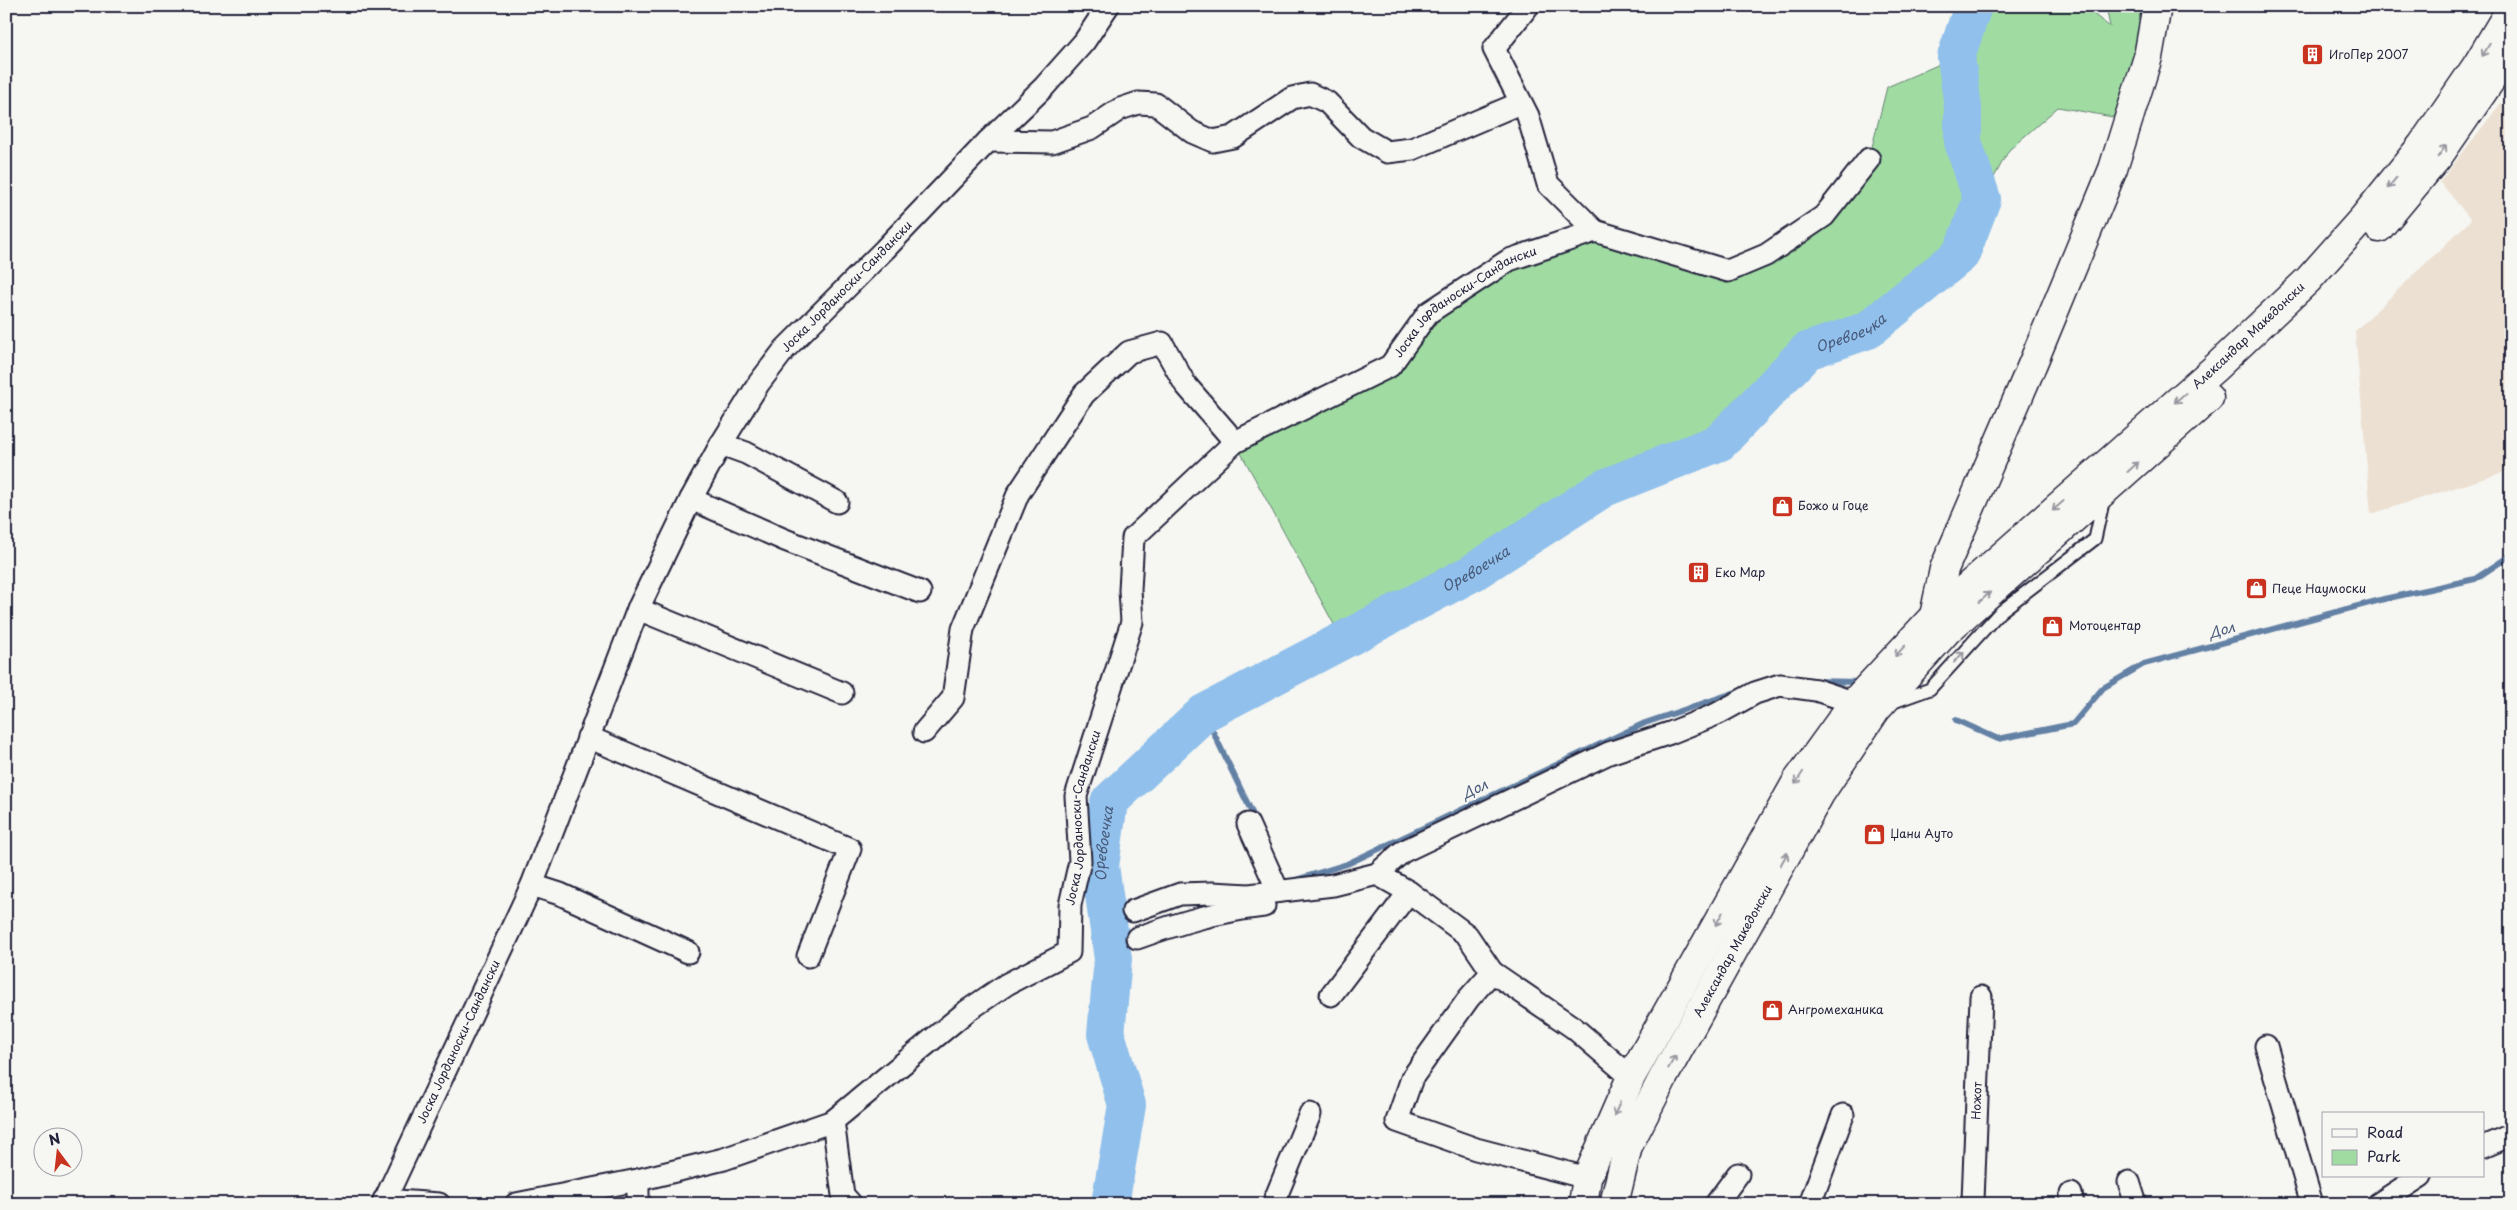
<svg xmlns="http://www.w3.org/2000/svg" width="2517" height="1210" viewBox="0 0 2517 1210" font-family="'Playpen Sans',sans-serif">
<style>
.built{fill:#ece0d2}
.green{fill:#a0dca2;stroke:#617f6e}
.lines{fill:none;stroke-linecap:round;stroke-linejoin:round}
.stream{stroke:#6481a5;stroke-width:6}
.river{stroke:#90c0eb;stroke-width:38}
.service-casing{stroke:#22223b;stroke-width:15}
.minor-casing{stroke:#22223b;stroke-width:25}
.tertiary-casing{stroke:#22223b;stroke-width:31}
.service{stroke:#f6f6f2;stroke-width:11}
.minor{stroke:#f6f6f2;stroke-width:21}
.tertiary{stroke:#f6f6f2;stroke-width:28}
.oneway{stroke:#9797a0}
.labels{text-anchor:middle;stroke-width:4;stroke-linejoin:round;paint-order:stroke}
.poi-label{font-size:12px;fill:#22223b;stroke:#f6f6f2;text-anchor:start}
.street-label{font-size:12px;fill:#22223b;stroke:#f6f6f2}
.water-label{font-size:14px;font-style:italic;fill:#485979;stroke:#f6f6f2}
</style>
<rect width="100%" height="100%" fill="#f6f6f2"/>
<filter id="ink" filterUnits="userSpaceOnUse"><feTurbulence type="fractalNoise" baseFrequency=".02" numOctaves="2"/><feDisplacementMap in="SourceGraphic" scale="10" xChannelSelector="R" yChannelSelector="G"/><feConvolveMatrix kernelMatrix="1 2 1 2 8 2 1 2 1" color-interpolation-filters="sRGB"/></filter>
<g filter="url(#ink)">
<path class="built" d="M2501,103l10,8v359l-140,44 -16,-183 116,-111 -31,-38z"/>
<path class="green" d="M1973,6h110l27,21 -4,-21h51l-28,114 -71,-13 -49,43 -27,49 -21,55 -93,76 -61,21 -87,91 -116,46 -132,85 -129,68 -108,-199 155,-76 38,-53 81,-53 86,-29 133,40 38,-16 103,-96 18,-72 69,-30z"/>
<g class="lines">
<path class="stream" d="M1815,681l42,1
M1204,713l52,108
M1956,720l42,19 75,-15 30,-36 41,-24 240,-65 91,-20 36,-24
M1292,881l55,-17 298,-141 97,-33"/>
<path class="river" id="s1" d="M1110,1204l17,-99 -21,-71 7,-75 -13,-93 9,-64 95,-89 268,-140 132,-85 116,-46 87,-91 61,-21 93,-76 21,-55 -19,-57v-35l-7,-50 17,-51"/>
<defs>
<path id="service" d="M1891,703l39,-14 70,-77 95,-73 9,-41"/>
<g id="minor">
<path d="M1528,6l-34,43 34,67 20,68 47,47"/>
<path d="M988,141l64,1 40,-14 28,-19 18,-6 18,1 36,28 21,9 20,-4 59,-39 18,-4 17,8 34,35 26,15 25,-3 108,-46"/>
<path d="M721,444l25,9 91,49"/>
<path d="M691,499l94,41 135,52"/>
<path d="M638,609l204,84"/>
<path d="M924,732l29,-34 10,-69 55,-135 66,-100 45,-42 33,-9 23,41 50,58"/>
<path d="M588,737l262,112 -42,107"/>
<path d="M1248,824l30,67"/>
<path d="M1377,874l32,18 58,43 25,37 82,56 57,49"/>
<path d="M532,885l28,9 128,58"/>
<path d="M1133,911l47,-17 32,-1 37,2 84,-10 44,-11 25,-22 207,-99 61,-20 47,-19 38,-21 25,-8 36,5 52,17"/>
<path d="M1137,938c42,-15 82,-27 127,-32"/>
<path d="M1492,972l-23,26 -57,80 -15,43 79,28 111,29"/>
<path d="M1331,995l78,-103"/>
<path d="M2266,1046l46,158"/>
<path d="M833,1121l10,74 8,9"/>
<path d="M2483,1147l28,-12"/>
<path d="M2129,1182l7,22"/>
<path d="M2071,1194l2,10"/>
<path d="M384,1200l55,4"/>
<path id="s2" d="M383,1204l149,-319 106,-276 53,-110 30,-55 38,-61 26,-34 100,-100 103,-108 56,-54 40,-45 24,-36"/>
<path id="s3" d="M516,1204l122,-24 86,-21 109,-38 134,-110 40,-27 62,-32 1,-47 10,-44 -4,-65 56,-174 -2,-32 3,-52 102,-96 155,-76 38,-53 81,-53 86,-29 133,40 38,-16 58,-39 45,-57"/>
<path d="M638,1204v-24"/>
<path d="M1273,1204l37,-90"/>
<path d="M1716,1204l22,-30"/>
<path d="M1810,1204l33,-89"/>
<path id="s4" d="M1971,1204l2,-3 8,-204"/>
<path d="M2378,1204l43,-28"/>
</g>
<g id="tertiary">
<path d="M2379,228l59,-71 73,-106"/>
<path d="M1934,616l10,-47 86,-199 83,-201 35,-112 9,-51"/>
<path id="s5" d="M1583,1204l4,-26 44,-101 166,-296 57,-79 80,-86 280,-247 94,-89 56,-63 58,-72 55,-80 34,-57"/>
<path id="s6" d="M1614,1204l14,-58 36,-70 156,-282 56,-84 72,-80 261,-232"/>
</g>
</defs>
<use href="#service" class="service-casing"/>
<use href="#minor" class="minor-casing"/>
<use href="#tertiary" class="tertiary-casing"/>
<use href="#service" class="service"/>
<use href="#minor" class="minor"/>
<use href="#tertiary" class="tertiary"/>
</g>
<defs><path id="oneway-shaft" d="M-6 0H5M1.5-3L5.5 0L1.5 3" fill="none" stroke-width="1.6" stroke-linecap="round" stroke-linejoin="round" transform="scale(1.25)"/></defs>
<g class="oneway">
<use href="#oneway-shaft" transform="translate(2486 50) rotate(121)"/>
<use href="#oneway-shaft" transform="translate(2442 151) rotate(-55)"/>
<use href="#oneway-shaft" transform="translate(2392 183) rotate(129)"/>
<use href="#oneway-shaft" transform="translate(2180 398) rotate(139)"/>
<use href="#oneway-shaft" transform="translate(2133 467) rotate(-42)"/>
<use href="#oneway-shaft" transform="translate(2058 506) rotate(139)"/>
<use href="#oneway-shaft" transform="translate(1985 597) rotate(-42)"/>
<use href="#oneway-shaft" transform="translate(1900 651) rotate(134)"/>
<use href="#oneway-shaft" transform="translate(1959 657) rotate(-48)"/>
<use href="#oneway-shaft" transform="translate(1799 778) rotate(123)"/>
<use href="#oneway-shaft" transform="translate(1784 859) rotate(-61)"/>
<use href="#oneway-shaft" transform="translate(1719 919) rotate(119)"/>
<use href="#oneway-shaft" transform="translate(1672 1062) rotate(-60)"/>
<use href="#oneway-shaft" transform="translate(1617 1109) rotate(113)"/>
</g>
</g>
<defs>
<symbol id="building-square" viewBox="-11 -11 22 22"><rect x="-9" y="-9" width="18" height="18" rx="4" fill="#c8321e" stroke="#f6f6f2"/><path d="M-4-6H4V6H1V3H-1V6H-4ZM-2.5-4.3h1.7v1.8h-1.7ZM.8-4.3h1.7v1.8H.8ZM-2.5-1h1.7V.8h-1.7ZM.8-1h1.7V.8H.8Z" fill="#fff"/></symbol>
<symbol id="shop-square" viewBox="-11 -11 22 22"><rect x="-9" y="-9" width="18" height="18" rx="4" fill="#c8321e" stroke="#f6f6f2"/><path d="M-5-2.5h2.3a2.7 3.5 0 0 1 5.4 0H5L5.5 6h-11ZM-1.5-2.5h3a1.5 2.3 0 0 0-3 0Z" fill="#fff"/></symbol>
</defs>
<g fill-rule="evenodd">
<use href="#building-square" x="2300" y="42" width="25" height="25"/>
<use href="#shop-square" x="1770" y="494" width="25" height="25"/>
<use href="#building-square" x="1686" y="560" width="25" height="25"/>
<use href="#shop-square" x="2244" y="576" width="25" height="25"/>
<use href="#shop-square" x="2040" y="614" width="25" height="25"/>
<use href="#shop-square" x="1862" y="822" width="25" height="25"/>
<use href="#shop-square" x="1760" y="998" width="25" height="25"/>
</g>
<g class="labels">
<g class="poi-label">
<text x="2329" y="59">ИгоПер 2007</text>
<text x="1798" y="510">Божо и Гоце</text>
<text x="1715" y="577">Еко Мар</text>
<text x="2272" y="593">Пеце Наумоски</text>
<text x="2069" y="630">Мотоцентар</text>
<text x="1890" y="838">Џани Ауто</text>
<text x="1788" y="1014">Ангромеханика</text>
</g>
<g class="street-label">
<text dy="4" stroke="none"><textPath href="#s2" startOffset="1035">Јоска Јорданоски-Сандански</textPath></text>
<text dy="4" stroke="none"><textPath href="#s3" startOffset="1458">Јоска Јорданоски-Сандански</textPath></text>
<text dy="4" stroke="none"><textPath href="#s5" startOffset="1112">Александар Македонски</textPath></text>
<text dy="4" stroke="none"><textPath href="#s3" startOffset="756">Јоска Јорданоски-Сандански</textPath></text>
<text dy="4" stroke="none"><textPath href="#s6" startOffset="281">Александар Македонски</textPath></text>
<text dy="4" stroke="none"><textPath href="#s2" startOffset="179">Јоска Јорданоски-Сандански</textPath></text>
<text dy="4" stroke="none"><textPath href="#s4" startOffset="104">Ножот</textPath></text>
</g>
<g class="water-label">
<text dy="5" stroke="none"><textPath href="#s1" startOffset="1296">Оревоечка</textPath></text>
<text dy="5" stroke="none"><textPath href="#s1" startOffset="846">Оревоечка</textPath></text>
<text transform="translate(2222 630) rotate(-15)" y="5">Дол</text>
<text transform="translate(1475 789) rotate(-25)" y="5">Дол</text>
<text dy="5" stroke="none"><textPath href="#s1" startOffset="366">Оревоечка</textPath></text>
</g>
</g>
<rect width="2517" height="1210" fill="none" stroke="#f6f6f2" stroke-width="25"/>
<rect x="12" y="12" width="2492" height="1185" fill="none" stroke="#22223b" stroke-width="2" filter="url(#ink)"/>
<rect x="2322" y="1112" width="162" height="65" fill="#f6f6f2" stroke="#a1a1a9"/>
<rect x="2332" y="1129" width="25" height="8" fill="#f6f6f2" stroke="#a1a1a9"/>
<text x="2367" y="1138" font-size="15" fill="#22223b">Road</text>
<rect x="2332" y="1150" width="25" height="15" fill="#a0dca2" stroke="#a1a1a9"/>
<text x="2367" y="1162" font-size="15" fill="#22223b">Park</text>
<g transform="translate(58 1152) rotate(345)"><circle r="24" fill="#f6f6f2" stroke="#a1a1a9"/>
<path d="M0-4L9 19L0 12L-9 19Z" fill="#c8321e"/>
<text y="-8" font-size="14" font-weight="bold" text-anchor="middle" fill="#22223b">N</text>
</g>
</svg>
